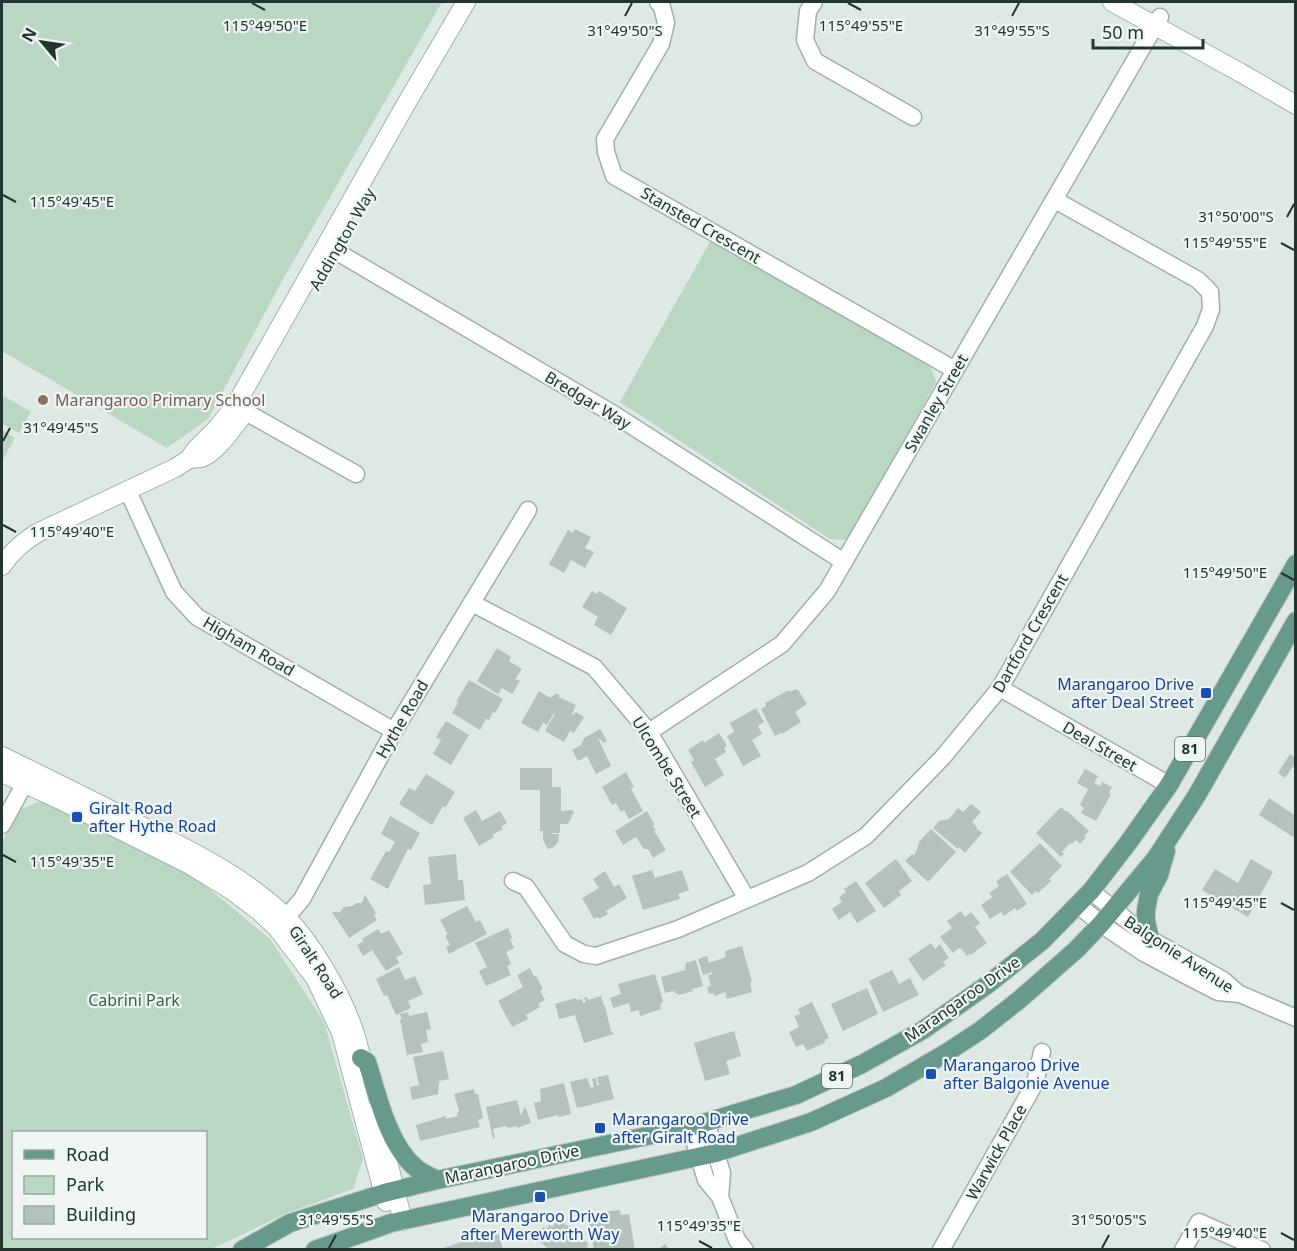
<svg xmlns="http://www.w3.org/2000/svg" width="1297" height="1251" viewBox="0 0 1297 1251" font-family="'Noto Sans',sans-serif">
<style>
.green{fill:#b9d7c2;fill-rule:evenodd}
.building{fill:#b4c2bd}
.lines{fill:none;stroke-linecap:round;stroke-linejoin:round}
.street-casing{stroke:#a2afab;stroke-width:19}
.secondary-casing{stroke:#9fb2ac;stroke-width:20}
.primary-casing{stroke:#bdc3c1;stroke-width:20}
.street{stroke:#fff;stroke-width:16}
.secondary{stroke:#fff;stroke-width:18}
.primary{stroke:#68998d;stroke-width:18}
.ticks{fill:none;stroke:#223631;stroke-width:2}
.education-dot{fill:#8d6e63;stroke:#eef5f2;stroke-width:2}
.transit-dot{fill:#1a4fb4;stroke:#eef5f2;stroke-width:2}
.labels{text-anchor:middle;stroke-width:4.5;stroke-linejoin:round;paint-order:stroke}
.shield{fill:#eef5f2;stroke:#5f6f6b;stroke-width:1.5}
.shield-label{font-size:15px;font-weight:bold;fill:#223631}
.street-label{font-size:16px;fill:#223631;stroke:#eef5f2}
.education-label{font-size:16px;fill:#785e54;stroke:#eef5f2;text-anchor:start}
.transit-label{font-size:16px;fill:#164399;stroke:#eef5f2;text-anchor:start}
.park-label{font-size:16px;fill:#316748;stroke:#eef5f2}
.ticks-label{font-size:15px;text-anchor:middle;fill:#223631;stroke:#eef5f2;stroke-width:4.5;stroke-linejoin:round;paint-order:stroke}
</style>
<rect width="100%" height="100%" fill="#dee8e4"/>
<path class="green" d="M2,2h440l-160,279 -74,138 -41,29 -165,-97z
M711,240l218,123 7,19 -87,158 -19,-1 -210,-137z
M2,395l29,17 -12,21 -17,-10z
M2,430l13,8 -12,21 -1,-1z
M40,801l156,77 74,61 54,83 39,137 -10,30 -66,24 -75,36 -210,1v-408l17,-32zM14,1132h192v106h-192z"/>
<path class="building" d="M575,529l16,8 -6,11 9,4 -9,16 -14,-8 -7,13 -15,-9 19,-34 5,3z
M592,591l5,3 2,-3 28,17 -16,27 -17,-10 4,-8 -16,-10z
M497,648l14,9 -2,4 13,8 -7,10 5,2 -8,13 -10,-6 -4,6 -21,-13z
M469,680l34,19 -8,14 -2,-1 -4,8 -3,-1 -6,11 -28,-17 6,-10 -2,-1z
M796,689l2,1 9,14 -12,8 6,10 -19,12 -1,-1 -6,3 -14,-27 5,-3 -1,-3 24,-13v2z
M539,691l11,7 5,-4h4v3l17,8 -5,11 5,-4 8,5 -10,16 -4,-2 -6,11 -19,-11 10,-17 -1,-1 -7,12 -4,-2 -5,9 -17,-9z
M756,708l8,14 -6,4 4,8 -10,6 9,16 -18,10 -16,-30 7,-4 -4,-9z
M446,721l23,14 -18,30 -18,-11 8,-14 -5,-3z
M600,729l7,12 -3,2 -6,-5 13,28 -15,8 -9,-18 -9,5 -6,-11 9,-5 3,-7z
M719,733l8,13 -3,2 2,4 -11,7 9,16 -19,12 -14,-25 3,-2 -6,-10 15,-10 1,3z
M1290,754l6,4v4l-11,16 -7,-5z
M520,768h32v19h9v24l11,-1 2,2 -6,12h-8v9h-8v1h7l-1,8 -4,5 -6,2 -5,-9v-9h-3v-41h-20z
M1085,769l13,7 -4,7 6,3 2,-4 10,5 -3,6 2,1 -15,27 -15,-8 3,-5 -4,-3 8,-16 -11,-6z
M626,772l8,15 -3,2 12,22 -14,8 -5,-9 -3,2 -5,-9 -4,2 -10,-18z
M426,774l29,18 -10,16 -2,-2 -11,19 -33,-21 10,-16 6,3z
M1269,798l27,18v18l-3,3 -34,-22z
M971,804l10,8 -9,10 5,5 -1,1 6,5 -17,20 -6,-6 -1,2 -25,-21 6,-7 10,-2 9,-11 5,4z
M1061,807l4,4h2l22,20 -5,5 2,1 -6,7 -4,-4 -5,4 -1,-1 -8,9 2,2 -3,3 -25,-24z
M476,810l6,11 18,-10 7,12 -6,4 2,2 -11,6 2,2 -15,9 -16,-28z
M647,811l7,13 -1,2 3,5h-2l12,19 -13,8 -5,-9h-4l-8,-12 -13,8 -8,-14z
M390,816l30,17 -9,17 -3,-1 -20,40 -18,-10 16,-28 3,1 6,-10 -14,-8z
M931,829l25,23 -28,30 -23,-21 7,-7 2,1 3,-5 2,-8z
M1040,843l22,23 -13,13 2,2 -13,12 -2,-2 -4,4 -22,-23z
M456,854l2,26h5l2,20 -40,5 -2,-20 8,-1 -3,-27z
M896,859l16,22 -13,10 2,4 -17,13 -19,-25z
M1251,859l22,13 -25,45 -46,-27 13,-21 23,14z
M652,870l3,8 27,-8 7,20 -11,4 2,5 -37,11 -11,-34z
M605,871l9,16 5,-3 8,14 -21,13 2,3 -9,5 -1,-2 -4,2 -12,-21 17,-10 -6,-9z
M1007,874l20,30 -10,7 -2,-3 -11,8 -3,-4 -11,7 -9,-14 11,-8 -3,-4 10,-7 -3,-5z
M856,881l20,30 -19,12 -7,-11 -11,8 -7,-11 10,-7 -3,-5 7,-5 -2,-3z
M365,895l11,18 -2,2 3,5 -28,18 -17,-26h8l4,-5 9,-1 3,-3h6z
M467,906l9,16 4,-2 7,14 -38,20 -3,-7 4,-2 -5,-9 3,-2 -8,-14z
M961,911l4,6 6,-5 9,11 -5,4 12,16 -16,12 -1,-1 -3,2 -5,-7 -3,-1 -6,5 -13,-16 12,-9 -5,-7z
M508,928l5,12 -4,-3 5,11 -8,4 5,12 -4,2 4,9 -25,11 -7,-15 8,-4 -12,-24z
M378,929l3,5 8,-4 14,24 -7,3 3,6 -13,8 -14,-21 -9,6 -6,-11 7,-4 -2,-2z
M931,943l4,6 5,-5 9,14 -6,4 3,3 -23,16 -15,-22z
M742,946l10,36 -2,1 2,9 -25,7 -2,-7 -10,4 -2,-3 -4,1 -2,-7 4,-1 -3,-11 4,-1v-2l-9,3 -5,-16 9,-3 2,7 17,-6 -1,-6z
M696,960l7,26 -11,3 1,2 -14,4 -6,-4 -8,2 -4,-16 24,-7 1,-7z
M399,967l6,13 10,-4 8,18 -15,7 3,7 -15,7 -9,-20 -3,1 -8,-17z
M530,968l4,8h2l7,13 -3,2 5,9 -7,4 2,3 -14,8 2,4 -16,8 -14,-26 25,-14 -6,-12z
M892,970l7,14 11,-6 9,17 -36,17 -14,-31z
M655,974l8,27 -3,4 1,4 -21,7 -1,-6 -8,2 -2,-9 -16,5 -3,-10 11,-4 -3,-10z
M867,988l11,26 -35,17 -12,-27z
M601,996l3,10h1l6,25 3,3 -30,9 -9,-28 -16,4 -4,-15 21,-6 1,2 5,-1 1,4 3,-1 -2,-4 3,-1 1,3z
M812,1002l17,36 -5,2 2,2 -19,9 -4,-7 -7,3 -7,-15 10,-5 -5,-11 6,-2 -2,-5z
M408,1012l1,4 18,-4 4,17 -5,1 2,12 -7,2 2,8 -16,3 -7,-35 2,-2 -3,-4z
M734,1031l7,25 -15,5 4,13 -25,7 -11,-38z
M443,1051l6,28 -10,2 -1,13 -26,6 -2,-13 9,-2 -6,-28z
M608,1075l6,24 -37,9 -7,-26 17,-4 4,10 3,-1 -2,-8 4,-1 1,7h2l-2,-8z
M564,1083l7,31 -12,3 -1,-2 -20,5 -4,-17 7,-2 -1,-12z
M474,1089l1,5h3l5,24 -5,2 2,7 -60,14 -4,-16 30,-9v3l12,-3 -1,-3 2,-2 -5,-17z
M517,1100l4,16 3,-8h2l5,15 -11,4 -2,1 -2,-2 -7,2 -4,-2 -12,3 2,9 -2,1 -7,-32z
M620,1210l1,5 8,-1 6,36h-41l-7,-36 12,-2 2,4 2,-2 -1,-2z
M561,1222l23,13 -2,4 6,4 -1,7h-37l-14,-11 7,-12 4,2 2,-4 4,2 2,-4 4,2z
M499,1234l4,16h-65l29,-10z
M665,1244l5,6h-10v-2z"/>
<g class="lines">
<defs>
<path id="street" d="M658,2l4,5 4,16 -5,21 -56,95 1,13 8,24 341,194
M814,2l-6,9 -3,29 10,21 98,56
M327,246l288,169 229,147
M235,406l121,68
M128,491l46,101 23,25 197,114
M472,603l122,64 55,65 98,167
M1000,688l169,97
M649,732l133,-88 45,-53 333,-574
M2,825l29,-53
M513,881l13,6 39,57 19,10 12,2 82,-27 130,-56 58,-37 77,-79 57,-69 205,-362 6,-17 -1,-17 -12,-12 -143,-80
M1091,891l59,48 73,41 16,14
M1078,905l23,19 43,29 45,24 29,15 22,2 56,24
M279,926l23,-27 92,-168 134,-221
M706,1122l16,51 -2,24
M690,1127l16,53 14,17 17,43 8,10
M941,1250l94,-167 7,-31
M1183,1250l16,-28 63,28"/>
<path id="secondary" d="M1112,2l129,71 55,32
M191,459c3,-1 7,0 10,-1 16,-5 34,-33 44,-46
M2,566c9,-14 21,-24 35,-33l138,-65 14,-9 7,-10 20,-20 19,-23 171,-302 60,-102
M2,756c49,24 98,48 146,73 49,25 98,49 138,88 26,26 53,73 66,108 6,15 9,32 13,48
M2,773l56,26 132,66 41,25 28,21 18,17 38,50 26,55 45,169
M375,1111l28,110"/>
<path id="primary" d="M1150,939l-4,-18v-11l3,-16 10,-19 7,-24
M361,1058l6,4c11,34 21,83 49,106 6,5 14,8 21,12
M242,1250l48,-27 94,-30 53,-13 253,-53 106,-32 66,-31 61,-34 64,-45 55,-44 49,-50 37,-48 41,-58 127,-221
M315,1250l76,-27 325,-70 95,-31 75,-34 60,-35 35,-23 38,-30 57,-50 25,-26 55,-66 41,-63 99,-174"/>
</defs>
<use href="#street" class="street-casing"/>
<use href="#secondary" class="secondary-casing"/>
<use href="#primary" class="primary-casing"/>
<use href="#street" class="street"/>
<use href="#secondary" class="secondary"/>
<use href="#primary" class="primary"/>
</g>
<path class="ticks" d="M252,3l13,7M848,3l13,7M625,16l7,-13M1012,16l7,-13M3,195l13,7M1287,217l7,-13M1281,243l13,7M3,441l7,-13M3,525l13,7M1281,573l13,7M3,855l13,7M1281,903l13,7M1281,1233l13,7M699,1241l13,7M329,1248l7,-13M1102,1248l7,-13"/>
<circle class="education-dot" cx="43" cy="400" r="6"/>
<g class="transit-dot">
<rect x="1200" y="687" width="12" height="12" rx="3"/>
<rect x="71" y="811" width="12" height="12" rx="3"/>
<rect x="925" y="1068" width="12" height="12" rx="3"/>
<rect x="594" y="1122" width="12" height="12" rx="3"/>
<rect x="534" y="1191" width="12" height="12" rx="3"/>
</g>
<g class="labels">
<g class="shield">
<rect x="1175" y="737" width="30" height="24" rx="4.5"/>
<rect x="822" y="1064" width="30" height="24" rx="4.5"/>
</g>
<g class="shield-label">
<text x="1190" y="754">81</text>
<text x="837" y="1081">81</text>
</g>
<g class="street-label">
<text transform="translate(701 225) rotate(30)" y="6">Stansted Crescent</text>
<text transform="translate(342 239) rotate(-60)" y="6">Addington Way</text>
<text transform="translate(588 400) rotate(31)" y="6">Bredgar Way</text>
<text transform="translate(936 403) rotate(-60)" y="6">Swanley Street</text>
<text transform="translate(1030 633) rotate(-60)" y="6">Dartford Crescent</text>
<text transform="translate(249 646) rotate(30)" y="6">Higham Road</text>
<text transform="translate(402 719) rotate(-60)" y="6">Hythe Road</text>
<text transform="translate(1100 746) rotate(30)" y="6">Deal Street</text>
<text transform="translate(667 767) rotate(58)" y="6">Ulcombe Street</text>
<text transform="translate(1179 954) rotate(33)" y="6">Balgonie Avenue</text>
<text transform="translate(316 962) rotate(57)" y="6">Giralt Road</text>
<text transform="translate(962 999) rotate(-35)" y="6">Marangaroo Drive</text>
<text transform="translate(996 1152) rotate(-61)" y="6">Warwick Place</text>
<text transform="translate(512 1164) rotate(-12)" y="6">Marangaroo Drive</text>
</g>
<g class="education-label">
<text x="55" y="406">Marangaroo Primary School</text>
</g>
<g class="transit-label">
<text x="1194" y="690" text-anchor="end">Marangaroo Drive<tspan x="1194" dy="18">after Deal Street</tspan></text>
<text x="89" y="814">Giralt Road<tspan x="89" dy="18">after Hythe Road</tspan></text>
<text x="943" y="1071">Marangaroo Drive<tspan x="943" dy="18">after Balgonie Avenue</tspan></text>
<text x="612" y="1125">Marangaroo Drive<tspan x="612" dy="18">after Giralt Road</tspan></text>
<text x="540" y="1222" text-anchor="middle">Marangaroo Drive<tspan x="540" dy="18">after Mereworth Way</tspan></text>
</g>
<g class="park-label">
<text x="134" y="1006">Cabrini Park</text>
</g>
</g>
<g class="ticks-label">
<text x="265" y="31">115°49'50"E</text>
<text x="861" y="31">115°49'55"E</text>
<text x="625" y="36">31°49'50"S</text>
<text x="1012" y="36">31°49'55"S</text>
<text x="72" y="207">115°49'45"E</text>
<text x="1236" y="222">31°50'00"S</text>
<text x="1225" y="248">115°49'55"E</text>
<text x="61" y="433">31°49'45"S</text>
<text x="72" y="537">115°49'40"E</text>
<text x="1225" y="578">115°49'50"E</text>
<text x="72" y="867">115°49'35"E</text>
<text x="1225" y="908">115°49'45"E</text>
<text x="336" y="1225">31°49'55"S</text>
<text x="1109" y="1225">31°50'05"S</text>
<text x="699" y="1231">115°49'35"E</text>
<text x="1225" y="1238">115°49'40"E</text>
</g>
<rect width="1297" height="1251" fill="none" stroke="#223631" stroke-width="6"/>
<rect x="12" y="1131" width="195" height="108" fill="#eef5f2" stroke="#9ca9a5" stroke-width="1.5"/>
<rect x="24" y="1150" width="30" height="9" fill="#68998d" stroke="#9ca9a5" stroke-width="1.5"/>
<text x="66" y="1161" font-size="18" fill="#223631">Road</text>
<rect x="24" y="1176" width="30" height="18" fill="#b9d7c2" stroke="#9ca9a5" stroke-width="1.5"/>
<text x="66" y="1191" font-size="18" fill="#223631">Park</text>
<rect x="24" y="1206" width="30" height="18" fill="#b4c2bd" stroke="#9ca9a5" stroke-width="1.5"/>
<text x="66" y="1221" font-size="18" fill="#223631">Building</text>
<g transform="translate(42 42) rotate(299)" stroke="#eef5f2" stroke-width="4.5" paint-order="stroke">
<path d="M0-4.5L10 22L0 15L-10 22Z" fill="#223631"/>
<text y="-9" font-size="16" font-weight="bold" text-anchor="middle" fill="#223631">N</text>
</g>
<path d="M1093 39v9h110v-9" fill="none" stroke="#223631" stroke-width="3"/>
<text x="1102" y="39" font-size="18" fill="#223631" stroke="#eef5f2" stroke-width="4.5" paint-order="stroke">50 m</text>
</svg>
